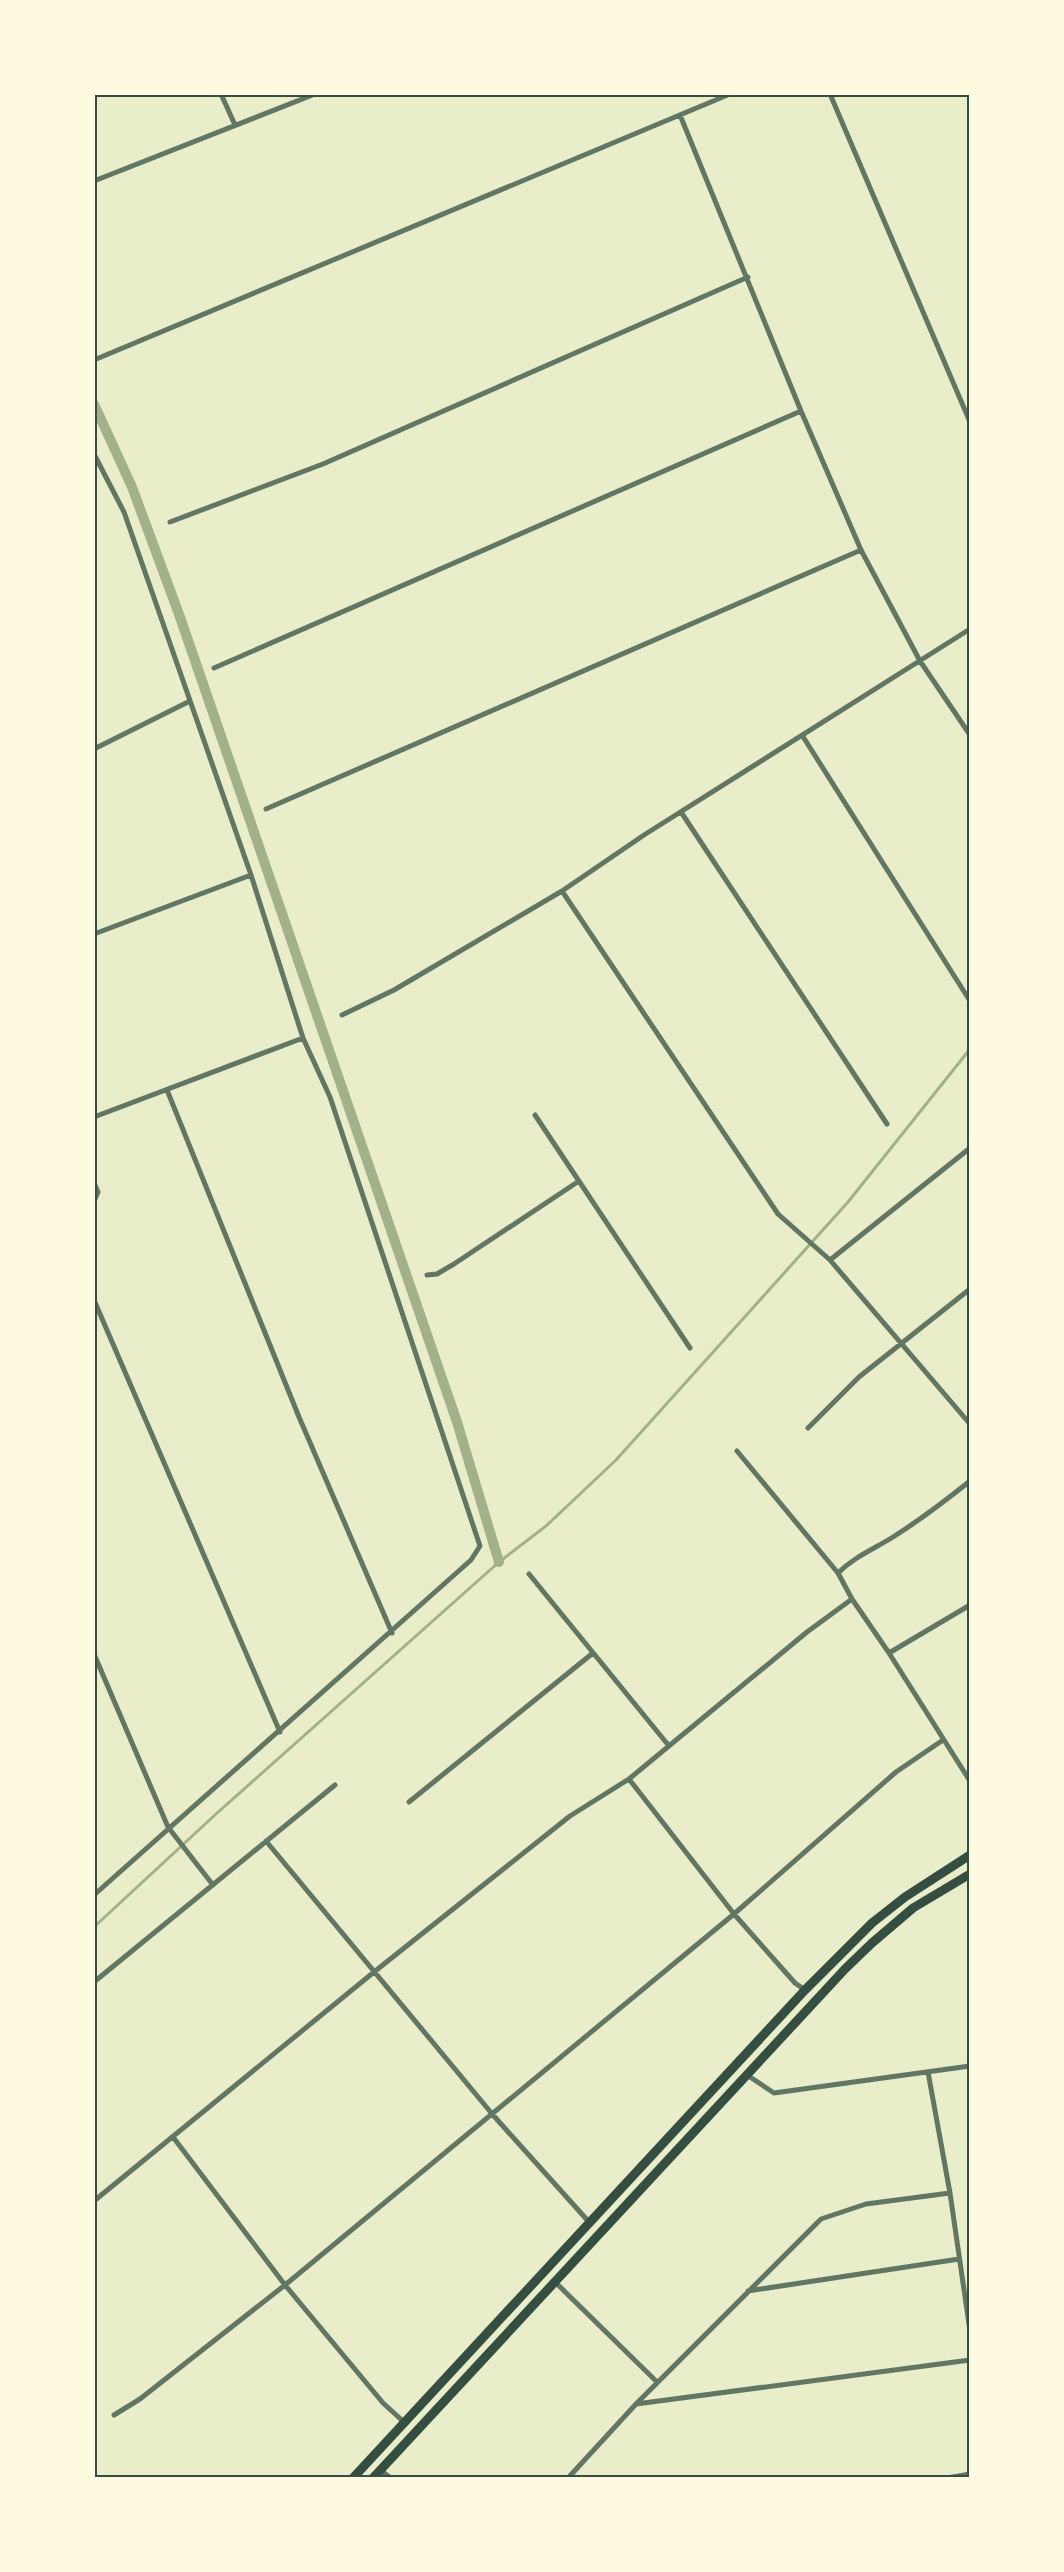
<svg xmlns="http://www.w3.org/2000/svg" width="1064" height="2572" viewBox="0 0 1064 2572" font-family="Mulish,sans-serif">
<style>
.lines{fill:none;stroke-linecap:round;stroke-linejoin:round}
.stream{stroke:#a3b18a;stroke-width:3}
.canal{stroke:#a3b18a;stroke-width:10}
.minor{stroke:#617663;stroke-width:5}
.trunk{stroke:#344e41;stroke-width:9}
.neatline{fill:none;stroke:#344e41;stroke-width:2}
</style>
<rect width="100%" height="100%" fill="#e9edc9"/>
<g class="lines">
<path class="stream" d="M94,1927l122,-113 283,-252 47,-36 70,-66 232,-258 122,-153"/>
<path class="canal" d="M94,404l38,83 48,130 277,805 42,140"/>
<path class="minor" d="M221,94l14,31
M830,94l140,328
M680,115l121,296 60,139 59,111 50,74
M94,181l221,-87
M94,360l636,-266
M94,454l30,58 127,363 52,163 27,59 150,449 -9,14 -377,335
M170,522l153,-58 425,-187
M214,668l587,-257
M802,735l168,266
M94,749l94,-47
M266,809l595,-259
M681,812l206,312
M562,891l216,323 52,46 140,164
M94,934l157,-59
M342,1015l52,-25 168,-99 82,-56 326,-206
M167,1090l132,327 93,216
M535,1115l155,233
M94,1117l209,-79
M94,1183l4,9 -4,9
M830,1260l140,-112
M427,1275l10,-1 17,-10 125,-83
M94,1300l186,432
M808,1428l51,-51 111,-88
M737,1451l101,122 14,26 37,54 81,128
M838,1573c16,-16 36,-24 55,-36 27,-17 52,-36 77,-56
M529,1574l140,172
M889,1653l81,-48
M94,1654l74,173 45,58
M629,1779l105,135 61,69 10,7
M409,1802l184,-149
M266,1841l227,274 96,107
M94,1982l241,-197
M928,2072l22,121 20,138
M747,2075l27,18 196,-27
M173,2137l112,148 98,118 22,20
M94,2201l280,-229 196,-156 59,-37 178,-147 45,-33
M554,2281l103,101
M748,2291l211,-32
M636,2404l334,-44
M114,2415l26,-16 145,-114 449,-371 162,-142 47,-32
M380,2470l11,8
M568,2478l68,-74 185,-185 45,-15 84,-11
M947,2478l23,-4"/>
<path class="trunk" d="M353,2478l452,-488 67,-67 33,-26 65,-42
M373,2478l472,-509 27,-26 41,-35 57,-34"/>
</g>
<rect width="1064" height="2572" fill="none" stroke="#fefae0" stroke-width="192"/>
<rect x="96" y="96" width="872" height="2380" class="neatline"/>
</svg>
